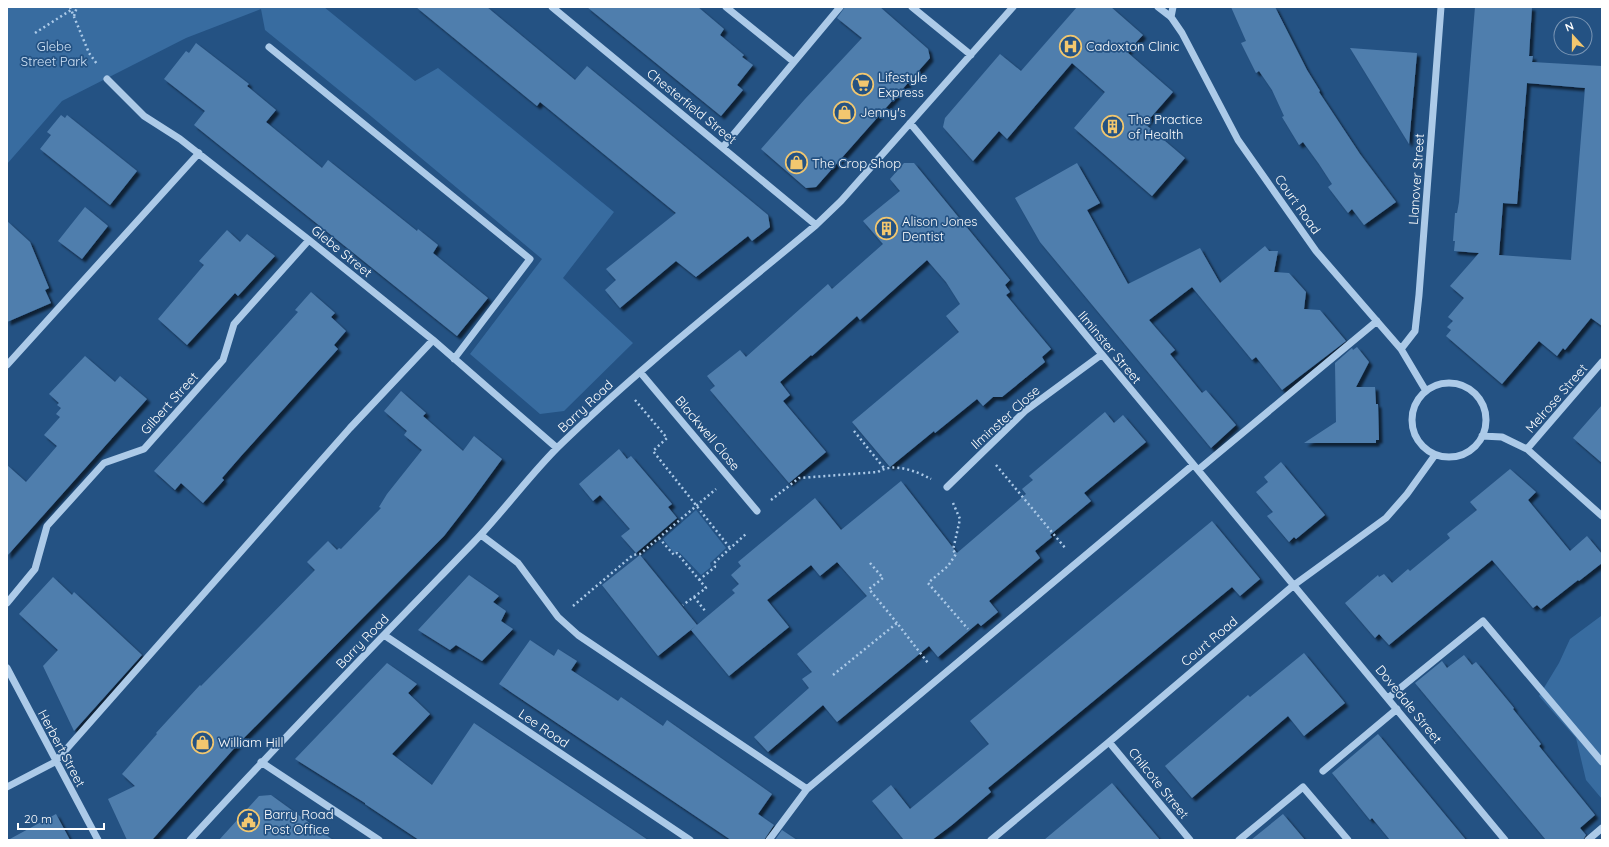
<svg xmlns="http://www.w3.org/2000/svg" width="1609" height="847" viewBox="0 0 1609 847" font-family="Quicksand,sans-serif">
<style>
.green{fill:#386ca0}
.building{fill:#507ead;fill-rule:evenodd;filter:url(#shadow)}
.lines{fill:none;stroke-linecap:round;stroke-linejoin:round}
.path{stroke:#accae8;stroke-width:2.5;stroke-dasharray:2 3;stroke-linecap:butt}
.minor{stroke:#accae8;stroke-width:7}
.labels{text-anchor:middle;stroke-width:3.5;stroke-linejoin:round;paint-order:stroke}
.park-label{font-size:13px;fill:#d0e3f6;stroke:#245283}
.poi-label{font-size:13px;fill:#fff;stroke:#245283;text-anchor:start}
.street-label{font-size:13px;fill:#fff;stroke:#245283}
</style>
<defs>
<filter id="shadow"><feDropShadow dx="3.5" dy="3.5" stdDeviation="1" flood-color="#0009"/></filter>
</defs>
<rect width="100%" height="100%" fill="#245283"/>
<path class="green" d="M7,7h317l91,74 23,-13 176,144 -51,66 70,65 -69,68 -24,3 -70,-60 72,-95 -176,-147 -101,-82 -4,-21 -75,29 -124,63 -55,63z
M696,510l30,38 -16,15 1,4 -10,8 -23,-24 -4,2 -11,-14z
M1602,613v186l-16,-19 -10,-42 -37,-42 20,-33 11,-24 31,-23z"/>
<path class="building" d="M416,7h71l88,73 12,-14 181,149 2,12 -18,14 -4,-5 -52,41 -20,-16 -56,47 -15,-18 11,-10 -10,-11 70,-56 -136,-111 -3,4z
M587,7h111l26,22 -4,6 24,20 -2,2 11,8 -16,20 6,5 -22,26z
M845,7h35l48,42 2,9 -114,129 -10,1 -45,-39 44,-50 57,-61 -25,-20z
M1077,7h34l32,28 -16,17 46,40 -28,32 40,34 -33,38 -78,-68 31,-36 -33,-29 -65,76 -8,-8 -26,30 -30,-34 2,-9 55,-64 21,17z
M1231,7h44l32,63 13,21 -1,1 41,62 36,48 -32,23 -12,-16 -4,4 -20,-26 4,-3 -13,-20 -16,-22 -4,3 -17,-28 2,-1 -12,-26 -13,-19 -3,2 -15,-30 5,-2z
M1475,7h57l-3,49h4l-1,6 70,4v260l-11,-8 -26,32 -2,-2 -6,8 -18,-15 -37,43 -56,-48 5,-6 -4,-3 6,-6 -5,-4 16,-19 -14,-12 29,-33 -25,-2 1,-10h-2l2,-28h2l2,-11zM1527,83l58,5 -14,172 -72,-5 4,-52 14,1z
M196,43l53,41 -2,2 29,24 -10,12 56,46 6,-8 89,71 1,-2 20,16 -5,8 55,45 -31,38 -263,-211 11,-14 -41,-32 22,-28 3,2z
M1350,48l67,5 -8,91z
M61,115l4,3 2,-3 70,56 -27,34 -70,-56 11,-14 -4,-3z
M904,163h10l96,117 -5,5 5,7 -4,3 45,54 -9,8 3,5 -43,35h-9l-10,9 -6,-7 -42,34 -1,-2 -44,36 -38,-45 107,-90 -13,-16 14,-12 -14,-22 -19,-22 -67,60 -3,-4 -45,40 -1,-1 -31,27 10,13 -7,6 43,51 -37,31 -79,-93 5,-4 -8,-10 33,-26 6,7 82,-73 4,5 51,-45 -20,-23 37,-30 -10,-12z
M1077,163l23,40 -13,7 41,74 72,-36 20,35 45,-37 4,5h9l-4,21 15,1 17,19 -2,17 16,1 26,31 -64,49 -26,-33 -4,3 -60,-73 -43,33 26,30 -5,4 32,39 4,-3 30,35 -25,23 -171,-206 -25,-44z
M85,207l23,19 -26,33 -24,-18z
M7,221l23,21 19,46 -4,2 6,13 -44,19z
M227,230l13,12 7,-8 28,22 -37,40 -3,-3 -48,52 -29,-26 46,-54 -5,-4z
M311,292l24,21 -4,4 15,14 -12,14 4,4 -96,106 -20,23 2,2 -21,23 -22,-20 -6,7 -21,-19 144,-159 -3,-2z
M1357,347l12,15 -13,25h19l1,17h2l1,36h-3v3h-72l32,-21 -1,-59 17,-15 1,2z
M85,356l30,26 5,-6 27,23 -140,157v-91l19,17 31,-36 -13,-11 16,-18 -4,-3 5,-6 -4,-3 2,-2 -10,-9z
M401,391l25,22 -3,3 40,35 11,-15 28,23 -30,41 -28,36 -205,207 -87,97h-25l-19,-41 27,-13 -13,-12 35,-40 -1,-1 44,-48 1,1 114,-116 -8,-8 21,-21 9,9 2,-2 2,1 40,-41 -2,-1 8,-13 35,-44 -18,-15 3,-4 -23,-20z
M1602,405v58l-29,-25z
M1105,412l9,11 9,-8 23,27 -62,51 7,8 -41,34 2,2 -17,14 5,7 -51,43 9,11 -17,14 -3,-3 -40,34 -9,-11 -92,76 -14,-17 -55,47 -14,-15 55,-49 -7,-9 10,-7 -15,-18 70,-58 -30,-34 -17,14 -9,-11 -44,35 22,27 -60,49 -38,-46 44,-37 -3,-3 7,-6 -8,-9 10,-9 -3,-4 77,-64 26,32 60,-49 56,72 69,-59 -4,-5 11,-9 -4,-4z
M619,449l8,10 4,-3 41,48 -4,3 9,11 -41,35 -15,-17 9,-7 -30,-34 -7,6 -14,-17z
M1281,462l44,53 -29,24 -2,-2 -5,5 -22,-26 6,-4 -17,-20 12,-10 -4,-5z
M1510,469l26,23 -8,8 42,51 17,-15 15,18v9l-23,18 -1,-1 -37,29 -4,-4 -4,3 -41,-48 -103,85 -10,-11 -4,4 -30,-35 33,-28 1,2 5,-3 8,9 16,-14 2,2 40,-33 -3,-4 30,-24 -7,-8z
M1212,521l48,58 -20,17 -8,-9 -244,201 3,4 -39,33 -20,15h-28l-32,-39 19,-16 19,24 79,-65 -19,-23z
M640,555l57,70 -39,31 -56,-71z
M469,575l30,21 -6,6 13,9 -5,10 12,8 -31,32 -26,-16 -6,5 -32,-20z
M53,577l19,18 2,-3 68,63 -68,76 -31,-65 15,-16 -39,-36z
M530,640l24,16 4,-7 19,12 -6,9 23,15 24,16 3,-4 42,29 4,-6 105,74 -14,20 16,11 -10,15h-33l-232,-156z
M1304,653l41,50 -41,33 -16,-20 -96,82 -27,-32 83,-71 2,2z
M1464,655l8,10 4,-3 38,46 -1,1 28,35 -2,2 56,69 -15,13 6,7 -3,5h-37l-131,-157 27,-22 5,7z
M387,663l30,21 -9,9 22,21 -38,40 40,31 42,-62 174,117h-229l-54,-36v-1l-70,-44z
M1378,734l15,18 73,88h-76l-18,-22 -2,2 -38,-47z
M1112,783l48,57h-116z
M271,795l62,45h-114l40,-44z
M56,814l14,26h-62z
M1283,814l22,26h-54z
M782,830l15,10h-22z"/>
<g class="lines">
<path class="path" d="M70,7l19,46 8,11
M74,16l3,-9
M35,33l36,-23
M635,400l32,38 -14,13 77,97
M854,431l30,37
M996,465l70,84
M771,500l28,-22 79,-6c15,-10 38,-1 53,7
M953,503l7,16 -7,31 3,4 -8,12 -20,17 40,46
M659,538l15,17 3,-2 29,35 -23,17
M870,563l13,15 -14,11 28,34
M699,580l16,-13 -1,-4 33,-30
M694,597l12,15
M573,606l60,-51 7,-1 76,-65
M833,675l64,-52 31,40"/>
<path class="minor" d="M552,7l264,218
M726,7l68,55
M912,7l59,48
M1158,7l13,10 11,16 56,107 78,111 85,98 25,42
M1171,17l2,-10
M269,47l261,212 -76,100
M107,79l37,37 36,23 129,101 124,100 124,108
M910,123l595,717
M723,147l117,-140
M1401,349l14,-18 4,-36 22,-288
M7,365l192,-212
M640,372l117,139
M1412 420a37 37 0 1 1 74 0a37 37 0 1 1-74 0Z
M1482,436l20,1 25,12 75,-87
M1527,449l75,67
M1198,470l179,-149
M947,487l78,-76 76,-56
M481,535l37,28 40,54 20,18 229,154 -38,51
M7,603l28,-34 12,-43 57,-63 40,-14 79,-89 11,-36 75,-84
M384,635l306,205
M7,668l91,172
M1388,698l95,-77 119,141
M1109,742l81,98
M261,762l118,78
M1323,771l74,-62
M7,787l48,-25 295,-334 83,-88
M807,789l386,-324
M190,840c92,-101 188,-199 283,-297 30,-31 55,-66 85,-96 81,-79 171,-149 258,-222l25,-24 172,-194
M991,840l118,-98 185,-157 92,-67 21,-24 28,-39
M1239,840l64,-53 45,53
M1588,840l14,-12"/>
</g>
<defs>
<symbol id="hospital-ring" viewBox="-11 -11 22 22"><circle r="9.5" fill="#245283" stroke="#f2c76f" stroke-width="1.5"/><path d="M-5-5h3v3.5h4V-5h3V5h-3V1.5h-4V5h-3Z" fill="#f2c76f"/></symbol>
<symbol id="supermarket-ring" viewBox="-11 -11 22 22"><circle r="9.5" fill="#245283" stroke="#f2c76f" stroke-width="1.5"/><path d="M-6-5.5h2.5l.6 2H6L4.5 2H-2.5L-4.4-4H-6ZM-1.5 3.2a1.3 1.3 0 1 0 .1 0ZM3 3.2a1.3 1.3 0 1 0 .1 0Z" fill="#f2c76f"/></symbol>
<symbol id="shop-ring" viewBox="-11 -11 22 22"><circle r="9.5" fill="#245283" stroke="#f2c76f" stroke-width="1.5"/><path d="M-5-2.5h2.3a2.7 3.5 0 0 1 5.4 0H5L5.5 6h-11ZM-1.5-2.5h3a1.5 2.3 0 0 0-3 0Z" fill="#f2c76f"/></symbol>
<symbol id="building-ring" viewBox="-11 -11 22 22"><circle r="9.5" fill="#245283" stroke="#f2c76f" stroke-width="1.5"/><path d="M-4-6H4V6H1V3H-1V6H-4ZM-2.5-4.3h1.7v1.8h-1.7ZM.8-4.3h1.7v1.8H.8ZM-2.5-1h1.7V.8h-1.7ZM.8-1h1.7V.8H.8Z" fill="#f2c76f"/></symbol>
<symbol id="civic-ring" viewBox="-11 -11 22 22"><circle r="9.5" fill="#245283" stroke="#f2c76f" stroke-width="1.5"/><path d="M-.6-6.5H3V-4.5H.6V-3L4-1V1h2V6H-6V1h2V-1L-.6-3ZM-1.2 2.5V6h2.4V2.5Z" fill="#f2c76f"/></symbol>
</defs>
<g fill-rule="evenodd">
<use href="#hospital-ring" x="1058" y="34" width="25" height="25"/>
<use href="#supermarket-ring" x="850" y="72" width="25" height="25"/>
<use href="#shop-ring" x="832" y="100" width="25" height="25"/>
<use href="#building-ring" x="1100" y="114" width="25" height="25"/>
<use href="#shop-ring" x="784" y="150" width="25" height="25"/>
<use href="#building-ring" x="874" y="216" width="25" height="25"/>
<use href="#shop-ring" x="190" y="730" width="25" height="25"/>
<use href="#civic-ring" x="236" y="808" width="25" height="25"/>
</g>
<g class="labels">
<g class="park-label">
<text x="54" y="51">Glebe<tspan x="54" dy="15">Street Park</tspan></text>
</g>
<g class="poi-label">
<text x="1086" y="51">Cadoxton Clinic</text>
<text x="878" y="82">Lifestyle<tspan x="878" dy="15">Express</tspan></text>
<text x="860" y="117">Jenny's</text>
<text x="1128" y="124">The Practice<tspan x="1128" dy="15">of Health</tspan></text>
<text x="812" y="168">The Crop Shop</text>
<text x="902" y="226">Alison Jones<tspan x="902" dy="15">Dentist</tspan></text>
<text x="218" y="747">William Hill</text>
<text x="264" y="819">Barry Road<tspan x="264" dy="15">Post Office</tspan></text>
</g>
<g class="street-label">
<text transform="translate(692 106) rotate(39)" y="5">Chesterfield Street</text>
<text transform="translate(1416 179) rotate(-86)" y="5">Llanover Street</text>
<text transform="translate(1298 204) rotate(55)" y="5">Court Road</text>
<text transform="translate(342 251) rotate(39)" y="5">Glebe Street</text>
<text transform="translate(1110 347) rotate(50)" y="5">Ilminster Street</text>
<text transform="translate(1556 398) rotate(-49)" y="5">Melrose Street</text>
<text transform="translate(169 403) rotate(-48)" y="5">Gilbert Street</text>
<text transform="translate(585 406) rotate(-43)" y="5">Barry Road</text>
<text transform="translate(1005 417) rotate(-42)" y="5">Ilminster Close</text>
<text transform="translate(708 433) rotate(50)" y="5">Blackwell Close</text>
<text transform="translate(362 641) rotate(-46)" y="5">Barry Road</text>
<text transform="translate(1209 641) rotate(-40)" y="5">Court Road</text>
<text transform="translate(1409 704) rotate(51)" y="5">Dovedale Street</text>
<text transform="translate(544 728) rotate(34)" y="5">Lee Road</text>
<text transform="translate(62 748) rotate(62)" y="5">Herbert Street</text>
<text transform="translate(1159 783) rotate(51)" y="5">Chilcote Street</text>
</g>
</g>
<rect width="1609" height="847" fill="none" stroke="#ffffff" stroke-width="16"/>
<g transform="translate(1573 36) rotate(339)"><circle r="19" fill="#245283" stroke="#7c97b5"/>
<path d="M0-3L7 15L0 10L-7 15Z" fill="#f2c76f"/>
<text y="-6" font-size="11" font-weight="bold" text-anchor="middle" fill="#ffffff">N</text>
</g>
<path d="M18 823v6h86v-6" fill="none" stroke="#ffffff" stroke-width="2"/>
<text x="24" y="823" font-size="12" fill="#ffffff" stroke="#245283" stroke-width="3" paint-order="stroke">20 m</text>
</svg>
